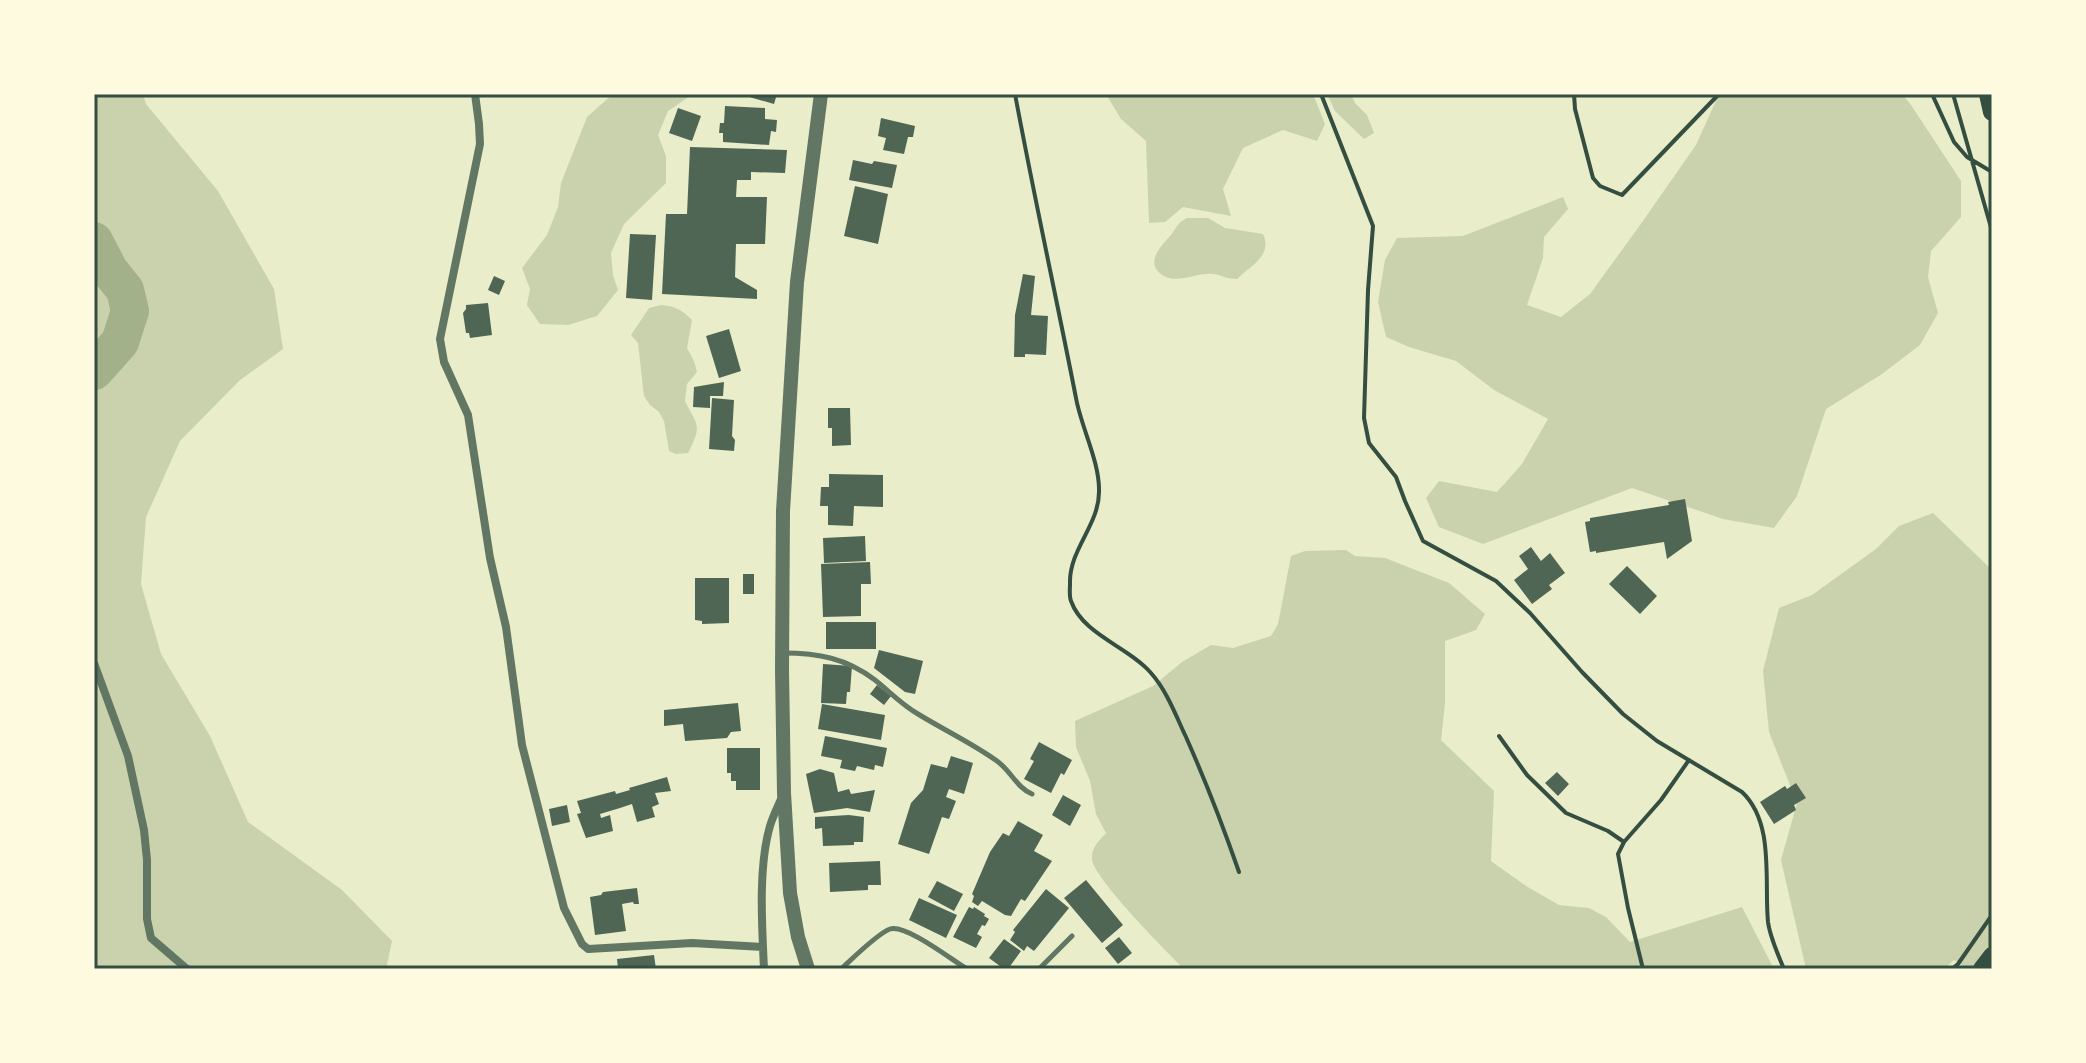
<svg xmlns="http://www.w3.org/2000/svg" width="2086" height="1063" viewBox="0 0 2086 1063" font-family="'Varela Round',sans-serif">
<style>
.green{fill:#cad2ad}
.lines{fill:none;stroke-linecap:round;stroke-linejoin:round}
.river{stroke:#a3b18a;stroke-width:38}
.building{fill:#4f6655}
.path{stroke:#344e41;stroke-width:4}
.service{stroke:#617663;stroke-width:5}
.minor{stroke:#617663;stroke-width:8}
.tertiary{stroke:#617663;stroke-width:14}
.trunk{stroke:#344e41;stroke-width:18}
.neatline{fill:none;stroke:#344e41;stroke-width:3}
</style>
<rect width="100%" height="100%" fill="#e9edc9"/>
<path class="green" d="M94,94h49l3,10 72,87 56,98 9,60 -43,31 -60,61 -34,76 -5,67 20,70 49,82 38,86 94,68 50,51 -6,28h-292z
M613,94h80l-25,17 -10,24 8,21v27l-42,41 -13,29 2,22 5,15 -21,26 -29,9 -28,-1 -13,-19 3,-16 -8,-21 25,-33 11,-28 3,-24 26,-66z
M1106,94h207l12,30 -8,17 -34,-11 -40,18 -20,41 8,27 -48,-9 -18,15 -16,1 -3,-82 -25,-22z
M1327,94h24l4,9 12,12 7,18 -10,6 -29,-28z
M1719,94h183l9,11 50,76v36l-30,34 -3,26 10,36 -18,32 -38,29 -56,35 -29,87 -23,32 -51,-9 -91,-31 -149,56 -44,-17 -13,-29 13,-17 58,11 25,-28 26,-45 -54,-29 -38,-29 -47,-14 -23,-10 -8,-35 7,-42 12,-22 66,-2 100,-39 5,12 -24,28 -1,21 -16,47 34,12 29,-23 48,-66 58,-83z
M1187,218h21l17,10 38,6c10,22 -13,32 -26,45 -12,0 -14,-4 -24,-5 -16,-2 -34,10 -49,2 -21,-12 -3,-30 7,-41 7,-9 4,-10 16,-17z
M661,305c14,1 21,5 31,15l-5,28 7,13 3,11 -10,12 -2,17c12,25 18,23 3,52l-12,1 -7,-3 -5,-30 -5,-9 -9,-7 -6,-9 -6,-53 -7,-8 18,-27z
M1933,513l59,57v399h-24l-14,-9 -10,9h-138l-25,-109 16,-57 -28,-71 -6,-61 16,-63 33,-13 64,-46 23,-23z
M1346,550l9,6 30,2 64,25 36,31 -9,16 -31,11v62l-4,37 53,51 -3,70 35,25 33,19 30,3 17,9 24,25 112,-35 32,62h-590c-16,-16 -91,-91 -92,-110 -1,-11 7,-18 14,-26l-10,-19 -6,-33 -14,-34 -1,-26 78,-35 29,-24 29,-17 22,3 38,-12 7,-12 13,-68 14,-5z"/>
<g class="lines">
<path class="river" d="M94,241l15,29 16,20 5,21 -10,31 -26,29"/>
</g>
<path class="building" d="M739,94h38l-3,10z
M725,106l40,2v11l12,1 -1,12 -5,-1 -2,14 -46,-3v-9h-4l1,-10h4z
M678,108l23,8 -9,25 -23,-8z
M881,118l34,8 -2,11h-5l-4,17 -21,-4 3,-12 -8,-2z
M690,147l97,3 -2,23 -34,-1v8h-14l-1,17h31l-2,47h-29l-1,33 22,13v9l-95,-5 4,-80h21z
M853,160l19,4 2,-3 23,4 -5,23 -43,-8z
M855,186l33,8 -10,50 -34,-8z
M630,234l26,1 -4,65 -26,-2z
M1023,274l12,2 -4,39 17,1 -2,39 -21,-1v3h-11l1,-42z
M494,276l11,5 -6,14 -11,-5z
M488,303l4,32 -22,3 -1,-5h-3l-3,-20 3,-4v-4z
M729,329l12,42 -22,7 -13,-42z
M724,382l-1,14h-13v12l-17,-1 1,-20z
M712,398l22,2 -2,36 3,4 -1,11 -25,-2z
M828,408h22l1,37 -19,1v-18h-4z
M829,474l54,1v32l-29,-1 -1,20 -25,-1v-19h-8l1,-19h8z
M1685,499l7,42 -25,18 -3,-17 -68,11v-2l-6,1 -5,-30 5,-1v-3l79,-13 -1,-3z
M865,536l1,25 -42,2 -1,-25z
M1531,547l10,14 9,-8 15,20 -16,12 3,4 -20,15 -18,-24 14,-11 -9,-13z
M870,562l1,22h-10v32l-38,1 -2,-53z
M1627,566l30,30 -17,18 -31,-30z
M743,574h11v20h-11z
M695,578h34v45l-27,1v-3l-7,-1z
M826,622h50v27h-50z
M879,650l44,11 -8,33 -10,-2 -31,-24z
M823,664l29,2 -2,26h-3l-1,12 -25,-1z
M877,685l14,11 -7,9 -14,-11z
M738,703l3,28 -10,1 -4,6 -42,3 -2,-17 -19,2v-16z
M822,704l63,11 -4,25 -63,-11z
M825,736l62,12 -4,19 -8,-2 -1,5 -17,-4 -2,5 -15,-3 2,-8 -21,-4z
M1039,742l33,18 -8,15 -3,-2 -10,20 -27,-14 10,-18 -4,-2z
M727,748h33v42h-24v-9h-5v-8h-4z
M951,756l22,7 -9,31 -15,-5 -3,8 10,4 -7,18 -7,-2 -13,37 -31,-10 13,-41 12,-13 8,-26 16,4z
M820,769l14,4 4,19 11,-3 2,5 24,-4 -5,22 -23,-4 -33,5 -8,-39z
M1557,772l12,12 -11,12 -13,-13z
M667,777l4,14 -16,2 4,11 -7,3 3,10 -18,5 -5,-18 -12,4 -20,6 1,4 9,-3 3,16 -27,7 -9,-24 4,-1 -4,-12 38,-10 1,3 14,-4 -1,-2z
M1796,783l10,15 -12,7 2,5 -22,14 -14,-22 25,-16 2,3z
M1063,795l18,10 -11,21 -18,-11z
M567,805l3,17 -18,4 -3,-17z
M849,815l15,2 -1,25h-9v3l-31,1 -1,-18 -7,1v-12z
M1018,821l25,14 -9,16 18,10 -27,40 -4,-2 -10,17 -6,-1 -23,-14 -4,5 -6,-4 2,-6 -2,-2 18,-42 13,-19 6,3z
M880,861l1,24h-13v5l-38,2 -1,-29z
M1086,880l37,45 -21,18 -38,-45z
M937,881l26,13 -9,17 -26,-14z
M637,888l2,16h-5l-1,-2 -11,2 4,27 -31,4 -5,-38 11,-2 2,-3z
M1046,889l23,19 -35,43 -7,-5 -3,5 -14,-11 5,-8 -2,-2z
M919,898l38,17 -11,23 -37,-18z
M969,907l4,2 1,-2 11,7 -1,2 5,3 -4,7 -3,-1 -5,9 5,3 -6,11 -23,-11z
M1119,937l13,16 -14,11 -13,-16z
M1004,939l17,12 -13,18h-4l-15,-11z
M654,955l2,14h-38l-1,-10z"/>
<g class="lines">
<path class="path" d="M1015,94c19,102 41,202 61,304 5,29 24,64 23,94 0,33 -30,58 -29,91 0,6 -1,13 1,18 12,34 58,46 80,72 16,18 25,43 35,64 20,45 37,89 53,135
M1321,94l52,132 -5,64 -4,128 5,25 27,34 9,24 18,40 73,40 34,32 52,59 41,42 34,27 85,51c33,31 22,89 26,130 2,15 10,33 16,47
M1574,94l1,15 18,69 7,8 22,9 97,-101
M1932,94l22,48 13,15 25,15
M1953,94l39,137
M1499,736l28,39 39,38 42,18 16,11
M1643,969l-15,-61 -10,-54 6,-12 37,-42 28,-40
M1952,969l6,-5 34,-49"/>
<path class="service" d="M783,653c35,0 63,5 92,27 14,11 27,25 43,34 26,16 54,29 79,47 14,10 20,27 35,33
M841,969c10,-9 37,-36 49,-40 16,-5 62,31 77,40
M1039,969l33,-33"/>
<path class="minor" d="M475,94l4,30 1,20 -40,195 4,23 24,53 22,143 16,69 16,118 42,163 18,36 6,5 104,-6 71,4
M94,663l34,93 16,74 3,30v59l4,19 36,31
M764,969c-2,-43 -6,-102 6,-143 3,-10 8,-20 12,-29"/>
<path class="tertiary" d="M808,969l-10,-32 -8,-44 -6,-100 -2,-123 1,-159 14,-229 24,-188"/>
<path class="trunk" d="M1988,94l4,18
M1982,969l10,-13"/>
</g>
<rect width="2086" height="1063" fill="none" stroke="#fefae0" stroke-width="192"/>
<rect x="96" y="96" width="1894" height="871" class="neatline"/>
</svg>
